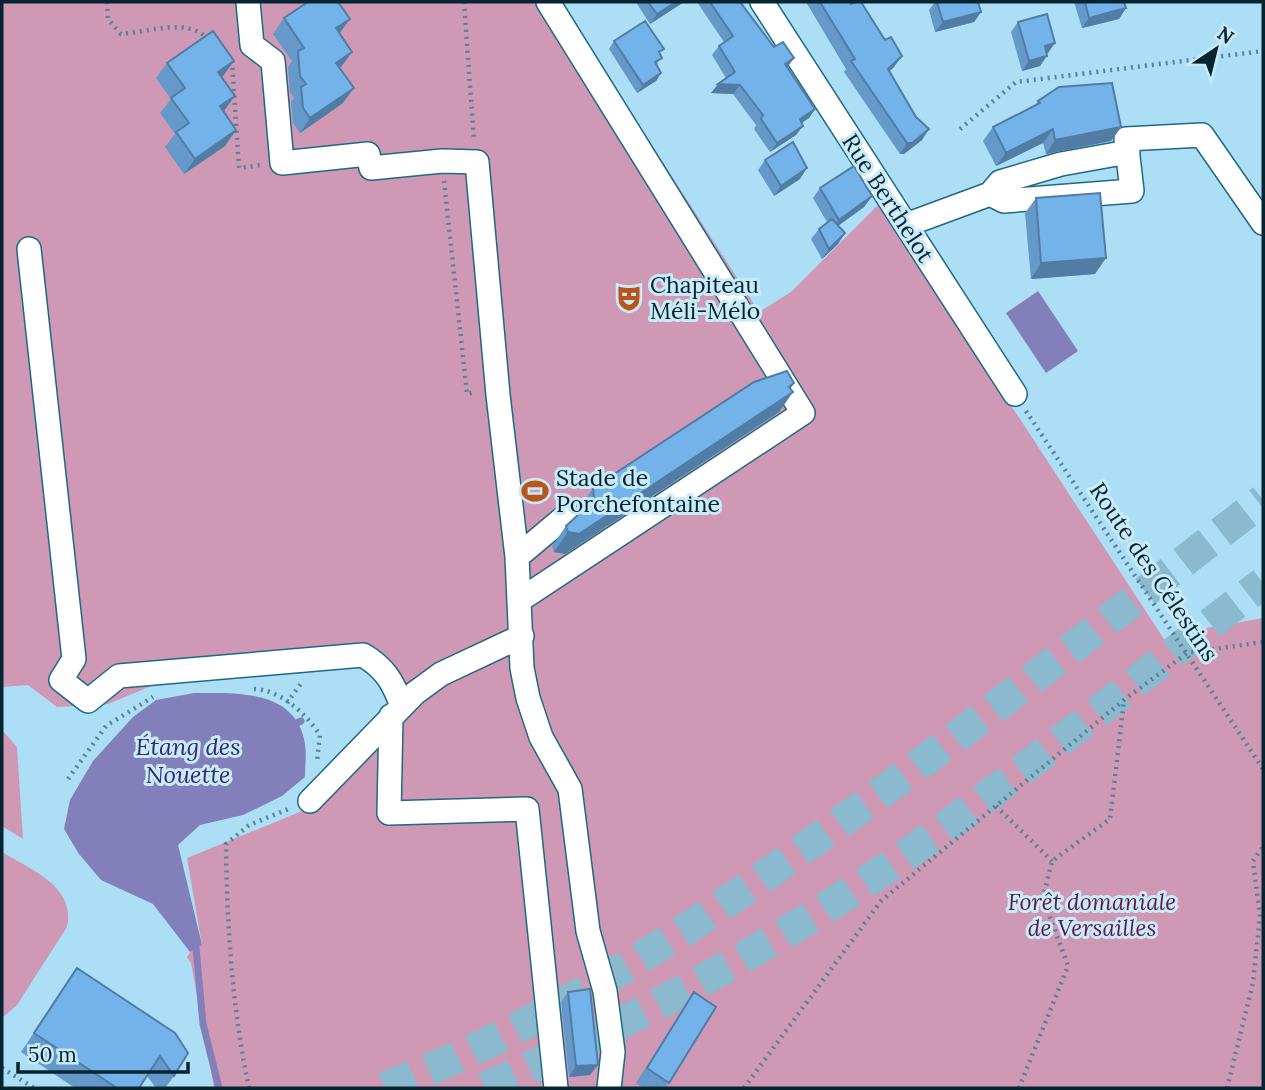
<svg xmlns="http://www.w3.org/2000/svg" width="1265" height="1090" viewBox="0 0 1265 1090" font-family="Lora,serif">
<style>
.green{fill:#cf98b5}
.water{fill:#837fbb}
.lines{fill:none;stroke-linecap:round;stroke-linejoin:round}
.stream{stroke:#837fbb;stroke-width:7}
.highway-tunnel{stroke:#8bbace;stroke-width:32;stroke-dasharray:32 16;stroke-linecap:butt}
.minor-casing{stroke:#1e6984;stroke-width:26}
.path{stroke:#598293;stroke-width:4.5;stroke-dasharray:2 5;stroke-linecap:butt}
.minor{stroke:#fff;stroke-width:23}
.wall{fill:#6499c9}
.shaded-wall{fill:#517da4}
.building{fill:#74b2ea;stroke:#517da4;stroke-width:2}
.labels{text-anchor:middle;stroke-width:6;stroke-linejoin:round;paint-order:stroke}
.street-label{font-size:23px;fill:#062530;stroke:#c8eaf9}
.poi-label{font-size:23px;fill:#062530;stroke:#c8eaf9;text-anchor:start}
.park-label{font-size:23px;font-style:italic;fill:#641948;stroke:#c8eaf9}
.water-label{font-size:24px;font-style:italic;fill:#362971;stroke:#c8eaf9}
</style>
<rect width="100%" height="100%" fill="#acdff6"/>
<path class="green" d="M2,2h558l199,310 32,-20 88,-88 287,438 24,-11 73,-13v470h-1049l-23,-125 -4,-6 3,-5 12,-7 -15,-87 120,-49 79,-71 15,1 -12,-49 -29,-29 -182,14 -70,29 -51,3 -29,-22 -26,2z
M2,730l15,17 6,92 -21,-13z
M2,852c29,18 74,34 65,75l-50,78 -15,13z"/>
<path class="water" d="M1038,291l40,60 -32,22 -40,-60z
M194,693c40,0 99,-4 110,46 3,12 1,26 1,38l-23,19 -39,19 -43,10 -22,20 24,100 -12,7 -37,-48 -52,-24 -22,-26 -15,-25 6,-29 23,-39 40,-44 23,-17z"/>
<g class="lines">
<path class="stream" d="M297,723l4,-2
M196,948l7,76 16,64"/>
<path class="highway-tunnel" d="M384,1088c156,-60 297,-152 433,-249 152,-108 298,-225 446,-339
M485,1088c131,-59 261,-127 381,-206 138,-92 266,-199 397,-299"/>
<defs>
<path id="minor" d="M248,2l4,43 21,16 9,102 86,-9 3,14 71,-7 35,1 21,233 19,162 50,-42
M762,2l253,392
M990,194l14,7 128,-10 -6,-52 76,-4 61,88
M906,225l84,-31 10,-12 61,-18 67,-12
M29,249l45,410 -13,21 27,21 31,-25 244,-21c22,13 30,27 39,51
M517,557l5,111 6,30 13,39 29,52 18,142 17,60 8,61 -4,36
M520,600l283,-187 -255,-411
M391,716l-2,97 138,-4 29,279
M310,801l105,-108 26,-19 81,-38"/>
</defs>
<use href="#minor" class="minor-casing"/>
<path class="path" d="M107,2l1,17 13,15c28,-2 66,-17 87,5
M464,2l10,139
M232,61l7,107 23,-3
M960,129l56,-47 247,-31
M444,181l23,213 8,-2
M1026,411l237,358
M254,689c27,1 52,25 66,46l-3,26
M287,703l15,-21
M68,779l38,-53 47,-29
M996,806l56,55
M2,1068l32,20
M249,1088c-17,-80 -22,-162 -23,-244l23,-19 42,-17
M744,1088l137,-187 243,-201 63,-47 76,-11
M1019,1088l49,-122 -25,-68 9,-37 58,-42 14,-118
M1227,1088l26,-105 7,-67 -7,-55 10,-14"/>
<use href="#minor" class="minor"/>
</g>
<path class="wall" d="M639,2h45l-34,22 -13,-20z
M697,2h43l75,107 -6,9 -7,5 -6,12 -26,17 -16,-23 2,-4 -23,-31 -22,-1 15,-15 -14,-23 7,-9 5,-4z
M806,2h44l44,65 -5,4 33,69 -18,14h-4l-56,-82 2,-3z
M935,2h43l3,10 -7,10 -39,10 -6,-22z
M1074,2h50l2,6 -7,11 -37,9z
M284,18l66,1 -11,15 13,18 -12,16 3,35 -43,30 -7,-10 -2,-21 3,-4 -4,-6 -2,-25 4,-6 -19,-27z
M1018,22l37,21 -8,10 -7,13 -18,5 -11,-39z
M614,41l46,13 -3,11 4,8 -5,8 -19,12 -28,-44z
M167,63l56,13 -1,2 1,34 13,18 -11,16 -41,28 -19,-27 10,-13 -15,-21 11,-14 -15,-21z
M1038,101l83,26 -10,14 -65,13 -3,-11 -47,23 -13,-25 10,-14 42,-21z
M765,160l35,19 -26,17 -16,-26z
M820,188l52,8 -8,11 -26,19 7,7 -7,11 -16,15 -11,-20 8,-10 8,-7 -14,-24z
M1036,198l59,76 -64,5 -6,-66z
M790,389l-11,23 -214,142 -11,-2 -2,-6 14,-20 13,-12v-6l14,-20z
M77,968l98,65 -1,43 -9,12h-9l-9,-12 -8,12h-64l-54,-36z
M568,992l22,83 -21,2 -8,-75z
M694,992l22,15 -51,81h-21l-8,-5z"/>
<path class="shaded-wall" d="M676,2h8l-34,22 7,-10z
M1126,8l-7,11 -37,9 7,-10z
M981,12l-7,10 -39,10 8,-10z
M350,19l-11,15 -3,-6z
M1055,43l-7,10 -10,4 7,-11z
M352,52l-11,15 -16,11 11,-15z
M902,56l-8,11 -14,13 8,-11z
M1047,56l-7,10 -18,5 7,-10z
M794,58l-7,10 -2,-4z
M234,61l-11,15 -16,11 11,-15z
M661,73l-5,8 -19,12 6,-8z
M718,84l22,1 -7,9 -22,-1z
M354,88l-11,15 -43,30 10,-15z
M235,96l-11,15 -15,11 11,-16z
M815,109l-6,9 -16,10 7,-9z
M803,126l-7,9 -26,17 7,-9z
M1121,127l-10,14 -65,13 9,-14z
M929,129l-7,11 -18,14h-4l7,-11z
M1053,129l-10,14 -47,23 10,-13z
M236,130l-11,16 -41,28 11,-15z
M807,168l-7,11 -26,17 7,-10z
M872,196l-8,11 -32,23 7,-10z
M845,233l-7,11 -16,15 7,-10z
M1106,258l-11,16 -64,5 10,-16z
M794,383l-10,15 9,-6 -14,20 -214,142 -11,-2 14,-20z
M598,1065l-8,10 -21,2 7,-11z"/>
<path class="building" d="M308,2h30l12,17 -14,9 16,24 -16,11 18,25 -44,30 -7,-10 -2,-21 5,-3 -6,-8 -2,-25 6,-3 -20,-30z
M648,2h28l-19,12z
M710,2h30l34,45 9,-5 11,16 -9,6 30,45 -15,10 3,7 -26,17 -16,-24 2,-4 -23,-30 -22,-1 17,-12 -16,-26 14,-10z
M820,2h30l1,2 5,-2h5l24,38 6,-3 11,19 -14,13 28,48 13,12 -17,14h-5l-56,-82 4,-2z
M937,2h41l3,10 -38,10z
M1085,2h39l2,6 -37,10z
M1047,14l8,29 -10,3 2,10 -18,5 -11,-39z
M645,21l19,28 -5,3 3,6 -7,4 6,11 -18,12 -29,-44z
M213,31l21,30 -16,11 17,24 -15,10 16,24 -41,29 -19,-27 13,-9 -18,-25 14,-10 -18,-25z
M1112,83l9,44 -66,13 -2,-11 -47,24 -13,-26 47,-24 -2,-2 21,-14z
M793,142l14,26 -26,18 -16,-26z
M854,166l18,30 -33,24 -19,-32z
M1100,193l6,65 -65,5 -5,-65z
M832,219l13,14 -16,16 -10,-20z
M787,371l7,12 -5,4 4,5 -214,142 -11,-2 -2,-6 28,-26 -1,-12 161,-106z
M77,968l98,65 13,20 -14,23 -14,-20 -21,32h-22l-83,-55z
M590,989l8,76 -22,1 -8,-74z
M694,992l22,15 -47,76 -22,-15z"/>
<defs>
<symbol id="theatre-bare" viewBox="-9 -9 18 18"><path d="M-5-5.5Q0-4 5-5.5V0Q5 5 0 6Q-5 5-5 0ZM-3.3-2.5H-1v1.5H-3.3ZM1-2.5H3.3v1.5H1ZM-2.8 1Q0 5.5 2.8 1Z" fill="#b7551a" stroke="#c8eaf9" stroke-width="2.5" paint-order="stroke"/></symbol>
<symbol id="stadium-bare" viewBox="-9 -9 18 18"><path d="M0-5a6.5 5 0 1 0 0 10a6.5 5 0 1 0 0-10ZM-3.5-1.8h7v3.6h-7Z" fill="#b7551a" stroke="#c8eaf9" stroke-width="2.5" paint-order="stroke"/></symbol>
</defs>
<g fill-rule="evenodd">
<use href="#theatre-bare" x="610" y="279" width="38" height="38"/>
<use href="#stadium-bare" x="516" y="472" width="38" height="38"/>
</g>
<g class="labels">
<g class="street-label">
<text transform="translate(888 198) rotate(57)" y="8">Rue Berthelot</text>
<text transform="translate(1154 572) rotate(56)" y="8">Route des Célestins</text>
</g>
<g class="poi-label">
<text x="650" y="293">Chapiteau<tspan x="650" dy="26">Méli-Mélo</tspan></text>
<text x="556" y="486">Stade de<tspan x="556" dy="26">Porchefontaine</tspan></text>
</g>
<g class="park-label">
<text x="1092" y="910">Forêt domaniale<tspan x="1092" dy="26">de Versailles</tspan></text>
</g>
<g class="water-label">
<text x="188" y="755">Étang des<tspan x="188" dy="28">Nouette</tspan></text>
</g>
</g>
<rect width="1265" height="1090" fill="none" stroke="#062530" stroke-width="7"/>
<g transform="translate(1216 49) rotate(35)" stroke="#c8eaf9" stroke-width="5" paint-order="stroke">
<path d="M0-5L12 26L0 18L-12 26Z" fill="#062530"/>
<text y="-10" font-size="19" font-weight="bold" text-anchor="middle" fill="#062530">N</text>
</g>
<path d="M18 1062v10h170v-10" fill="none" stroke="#062530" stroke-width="3.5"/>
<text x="28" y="1062" font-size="21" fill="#062530" stroke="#c8eaf9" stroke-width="5" paint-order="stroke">50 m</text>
</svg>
